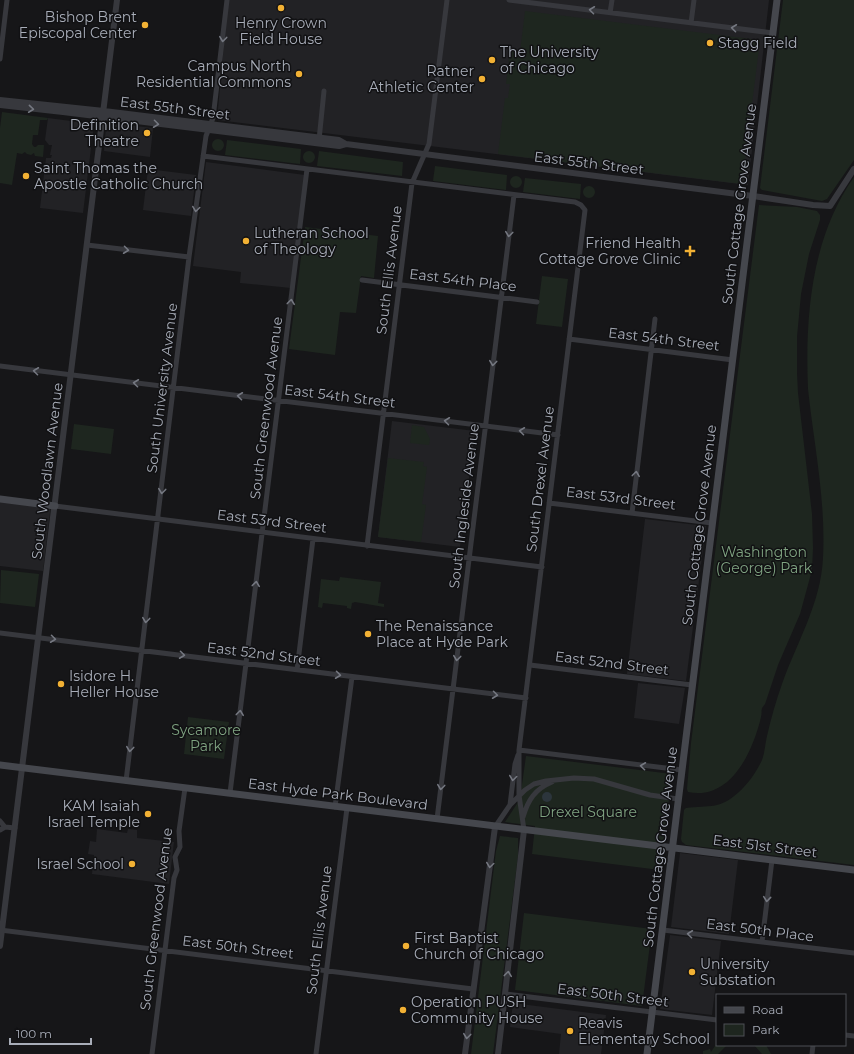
<svg xmlns="http://www.w3.org/2000/svg" width="854" height="1054" viewBox="0 0 854 1054" font-family="Montserrat,sans-serif">
<style>
.built{fill:#222225}
.green{fill:#1e261f}
.water{fill:#2c353c}
.lines{fill:none;stroke-linecap:round;stroke-linejoin:round}
.minor{stroke:#37383d;stroke-width:5}
.tertiary{stroke:#37383d;stroke-width:6}
.secondary{stroke:#45474d;stroke-width:7}
.oneway{stroke:#757881}
.poi-dot{fill:#f2b134;stroke:#111113;stroke-width:1.5}
.labels{text-anchor:middle;stroke-width:3;stroke-linejoin:round;paint-order:stroke}
.poi-label{font-size:14px;fill:#a8adb8;stroke:#111113;text-anchor:start}
.street-label{font-size:14px;fill:#a8adb8;stroke:#111113}
.park-label{font-size:14px;fill:#7fa381;stroke:#111113}
</style>
<rect width="100%" height="100%" fill="#161618"/>
<path class="built" d="M228,0h541l-21,185 -531,-65z
M48,118l46,6 -11,89 -43,-5 6,-50h5l1,-3h-2l2,-10h-3l-4,-5z
M109,123l44,5 -3,29 -46,-6 2,-25z
M206,162l99,13 -14,113 -51,-5 1,-11 -48,-6z
M148,169l48,6 -5,41 -48,-6z
M392,421l83,10 -15,116 -82,-10z
M0,498l51,6 -8,67 -43,-5z
M645,519l61,7 -20,155 -59,-7z
M638,683l47,5 -6,36 -45,-6z
M97,829l30,4 1,-4 9,1v8l37,4 -5,42 -77,-10 2,-19 -6,-1 2,-13 6,1z
M680,853l58,7 -9,74 -58,-7z
M670,935l51,6 -9,74 -52,-6z
M513,1003l93,12 -5,39h-42l2,-20 -51,-7z"/>
<path class="green" d="M783,0h71v160l-27,39 -5,2 -60,-11 -2,-2z
M525,11l235,29 -18,144 -244,-30 7,-56h3l2,-14h-4l4,-33 10,1z
M2,112l46,6 -1,2h-7l-2,15h-5l-1,9 2,3h2l2,-2h6l-1,12 -8,-1 -1,-3 -3,2 -4,-1 -2,-2 -3,2 -5,-1 -5,32 -12,-2v-55z
M212 145a6 6 0 1 1 12 0a6 6 0 1 1-12 0Z
M227,140l74,9 -1,15 -75,-9z
M303 157a6 6 0 1 1 12 0a6 6 0 1 1-12 0Z
M319,151l84,11 -1,14 -85,-10z
M435,166l72,9 -1,15 -73,-9z
M510 182a6 6 0 1 1 12 0a6 6 0 1 1-12 0Z
M854,177v688l-168,-20 -4,-3 -1,-3 3,-29 2,-2c24,-3 33,2 53,-16 9,-8 18,-21 23,-32 3,-8 3,-16 5,-24 4,-18 9,-35 15,-52 15,-42 39,-81 41,-126 3,-57 -9,-113 -15,-169 -3,-72 3,-151 46,-212z
M525,178l56,6 -1,15 -57,-7z
M583 192a6 6 0 1 1 12 0a6 6 0 1 1-12 0Z
M759,205l38,2 20,4 3,4v5l-11,34 -8,40 -4,43v36l1,20 14,121 1,34 -1,22 -12,44 -22,51 -13,39 -3,4c-1,3 0,6 -1,9 -8,34 -30,84 -73,75l-1,-3 4,-46z
M305,227l73,9 -4,42 -13,-2 -5,37 -16,-1 -5,43 -46,-6z
M542,276l26,3 -6,48 -26,-3z
M74,424l40,5 -3,25 -40,-5z
M412,425l12,2 6,12 -1,6 -19,-2z
M388,458l36,4 -1,4 4,1 -5,37 4,1 -5,37 -43,-5z
M1,570l38,4 -4,33 -35,-4z
M340,577l41,5 -3,21 6,1v3l-29,-5 -3,1 -1,6 -4,-1v-2l-24,-3 -1,5 -4,-1 3,-28 18,2z
M188,717l41,5 -5,37 -40,-5z
M526,756l146,18 -12,96 -128,-16 3,-28 -30,-4 15,-23z
M500,836l18,2v18l-25,198h-22l25,-203z
M524,913l128,16 -10,77 -127,-16z
M717,1043v2h10l-9,9h-15v-3l7,-2 1,3z
M754,1045h12l5,9h-9z"/>
<path class="water" d="M542 797a5 5 0 1 1 10 0a5 5 0 1 1-10 0Z"/>
<g class="lines">
<path class="minor" d="M509,0l264,33
M610,13l2,-13
M691,23l3,-23
M0,59l7,-59
M319,140l5,-49
M203,156l372,46 6,3 4,5 -66,540v45l5,35
M87,245l102,12
M362,280l175,22
M569,339l164,21
M0,366l558,69
M549,503l163,20
M55,506l487,61
M632,513l23,-194
M367,546l45,-363 17,-39 18,-144
M0,633l526,65
M530,665l162,20
M297,670l16,-131
M519,750l163,20
M126,781l63,-524 17,-121 7,-18 14,-118
M230,793l77,-624
M510,805l15,-15 9,-6 12,-3 28,-3 20,1 56,16 28,4
M335,807l17,-130
M523,817c5,-17 12,-28 29,-35
M437,819l77,-624
M0,821l5,6
M495,827l15,-22 5,-41 3,-9
M0,830l5,-3 10,1
M0,930l473,59
M663,930l191,23
M762,942l10,-82
M505,994l212,26
M845,1035l9,1
M152,1054l22,-176 3,-8 -2,-13 5,-10 -1,-16 6,-43
M316,1054l31,-246
M812,1054l1,-9"/>
<path class="tertiary" d="M0,100l104,11 235,29 7,4 407,52 60,9 17,1 24,-37
M0,105l63,7 276,34 7,-2
M0,946l117,-946
M465,1054l30,-227
M498,1054l26,-224"/>
<path class="secondary" d="M0,499l55,7
M0,765l854,105
M647,1054l130,-1054"/>
</g>
<defs><path id="oneway-chevron" d="M-2-3.5L2.5 0L-2 3.5" fill="none" stroke-width="1.6" stroke-linecap="round" stroke-linejoin="round"/></defs>
<g class="oneway">
<use href="#oneway-chevron" transform="translate(592 10) rotate(-173)"/>
<use href="#oneway-chevron" transform="translate(734 28) rotate(-173)"/>
<use href="#oneway-chevron" transform="translate(223 39) rotate(97)"/>
<use href="#oneway-chevron" transform="translate(31 109) rotate(6)"/>
<use href="#oneway-chevron" transform="translate(156 124) rotate(7)"/>
<use href="#oneway-chevron" transform="translate(196 209) rotate(98)"/>
<use href="#oneway-chevron" transform="translate(509 234) rotate(97)"/>
<use href="#oneway-chevron" transform="translate(126 250) rotate(7)"/>
<use href="#oneway-chevron" transform="translate(291 302) rotate(-83)"/>
<use href="#oneway-chevron" transform="translate(493 363) rotate(97)"/>
<use href="#oneway-chevron" transform="translate(36 371) rotate(-173)"/>
<use href="#oneway-chevron" transform="translate(136 383) rotate(-173)"/>
<use href="#oneway-chevron" transform="translate(240 396) rotate(-173)"/>
<use href="#oneway-chevron" transform="translate(447 421) rotate(-173)"/>
<use href="#oneway-chevron" transform="translate(522 431) rotate(-173)"/>
<use href="#oneway-chevron" transform="translate(636 474) rotate(-83)"/>
<use href="#oneway-chevron" transform="translate(162 491) rotate(97)"/>
<use href="#oneway-chevron" transform="translate(256 584) rotate(-83)"/>
<use href="#oneway-chevron" transform="translate(146 620) rotate(97)"/>
<use href="#oneway-chevron" transform="translate(53 639) rotate(7)"/>
<use href="#oneway-chevron" transform="translate(182 655) rotate(7)"/>
<use href="#oneway-chevron" transform="translate(457 658) rotate(97)"/>
<use href="#oneway-chevron" transform="translate(338 675) rotate(7)"/>
<use href="#oneway-chevron" transform="translate(495 695) rotate(7)"/>
<use href="#oneway-chevron" transform="translate(240 713) rotate(-83)"/>
<use href="#oneway-chevron" transform="translate(130 749) rotate(97)"/>
<use href="#oneway-chevron" transform="translate(643 766) rotate(-173)"/>
<use href="#oneway-chevron" transform="translate(513 778) rotate(98)"/>
<use href="#oneway-chevron" transform="translate(441 787) rotate(97)"/>
<use href="#oneway-chevron" transform="translate(490 865) rotate(98)"/>
<use href="#oneway-chevron" transform="translate(767 899) rotate(96)"/>
<use href="#oneway-chevron" transform="translate(690 934) rotate(-173)"/>
<use href="#oneway-chevron" transform="translate(508 974) rotate(-83)"/>
<use href="#oneway-chevron" transform="translate(467 1036) rotate(97)"/>
</g>
<g class="poi-dot">
<circle cx="281" cy="8" r="4"/>
<circle cx="145" cy="25" r="4"/>
<circle cx="710" cy="43" r="4"/>
<circle cx="492" cy="60" r="4"/>
<circle cx="299" cy="74" r="4"/>
<circle cx="482" cy="79" r="4"/>
<circle cx="147" cy="133" r="4"/>
<circle cx="26" cy="176" r="4"/>
<circle cx="246" cy="241" r="4"/>
<path d="M688 245h4v4h4v4h-4v4h-4v-4h-4v-4h4z"/>
<circle cx="368" cy="634" r="4"/>
<circle cx="61" cy="684" r="4"/>
<circle cx="148" cy="814" r="4"/>
<circle cx="132" cy="864" r="4"/>
<circle cx="406" cy="946" r="4"/>
<circle cx="692" cy="972" r="4"/>
<circle cx="403" cy="1010" r="4"/>
<circle cx="570" cy="1031" r="4"/>
</g>
<g class="labels">
<g class="poi-label">
<text x="137" y="22" text-anchor="end">Bishop Brent<tspan x="137" dy="16">Episcopal Center</tspan></text>
<text x="281" y="28" text-anchor="middle">Henry Crown<tspan x="281" dy="16">Field House</tspan></text>
<text x="718" y="48">Stagg Field</text>
<text x="500" y="57">The University<tspan x="500" dy="16">of Chicago</tspan></text>
<text x="291" y="71" text-anchor="end">Campus North<tspan x="291" dy="16">Residential Commons</tspan></text>
<text x="474" y="76" text-anchor="end">Ratner<tspan x="474" dy="16">Athletic Center</tspan></text>
<text x="139" y="130" text-anchor="end">Definition<tspan x="139" dy="16">Theatre</tspan></text>
<text x="34" y="173">Saint Thomas the<tspan x="34" dy="16">Apostle Catholic Church</tspan></text>
<text x="254" y="238">Lutheran School<tspan x="254" dy="16">of Theology</tspan></text>
<text x="681" y="248" text-anchor="end">Friend Health<tspan x="681" dy="16">Cottage Grove Clinic</tspan></text>
<text x="376" y="631">The Renaissance<tspan x="376" dy="16">Place at Hyde Park</tspan></text>
<text x="69" y="681">Isidore H.<tspan x="69" dy="16">Heller House</tspan></text>
<text x="140" y="811" text-anchor="end">KAM Isaiah<tspan x="140" dy="16">Israel Temple</tspan></text>
<text x="124" y="869" text-anchor="end">Israel School</text>
<text x="414" y="943">First Baptist<tspan x="414" dy="16">Church of Chicago</tspan></text>
<text x="700" y="969">University<tspan x="700" dy="16">Substation</tspan></text>
<text x="411" y="1007">Operation PUSH<tspan x="411" dy="16">Community House</tspan></text>
<text x="578" y="1028">Reavis<tspan x="578" dy="16">Elementary School</tspan></text>
</g>
<g class="street-label">
<text transform="translate(175 108) rotate(7)" y="5">East 55th Street</text>
<text transform="translate(589 163) rotate(7)" y="5">East 55th Street</text>
<text transform="translate(739 204) rotate(-83)" y="5">South Cottage Grove Avenue</text>
<text transform="translate(389 270) rotate(-83)" y="5">South Ellis Avenue</text>
<text transform="translate(463 280) rotate(7)" y="5">East 54th Place</text>
<text transform="translate(664 339) rotate(7)" y="5">East 54th Street</text>
<text transform="translate(162 388) rotate(-83)" y="5">South University Avenue</text>
<text transform="translate(340 396) rotate(7)" y="5">East 54th Street</text>
<text transform="translate(266 408) rotate(-83)" y="5">South Greenwood Avenue</text>
<text transform="translate(47 471) rotate(-83)" y="5">South Woodlawn Avenue</text>
<text transform="translate(540 479) rotate(-83)" y="5">South Drexel Avenue</text>
<text transform="translate(621 498) rotate(7)" y="5">East 53rd Street</text>
<text transform="translate(464 506) rotate(-83)" y="5">South Ingleside Avenue</text>
<text transform="translate(272 521) rotate(7)" y="5">East 53rd Street</text>
<text transform="translate(699 525) rotate(-83)" y="5">South Cottage Grove Avenue</text>
<text transform="translate(264 654) rotate(7)" y="5">East 52nd Street</text>
<text transform="translate(612 663) rotate(7)" y="5">East 52nd Street</text>
<text transform="translate(338 794) rotate(7)" y="5">East Hyde Park Boulevard</text>
<text transform="translate(765 846) rotate(7)" y="5">East 51st Street</text>
<text transform="translate(660 847) rotate(-83)" y="5">South Cottage Grove Avenue</text>
<text transform="translate(156 919) rotate(-83)" y="5">South Greenwood Avenue</text>
<text transform="translate(319 930) rotate(-83)" y="5">South Ellis Avenue</text>
<text transform="translate(760 930) rotate(7)" y="5">East 50th Place</text>
<text transform="translate(238 947) rotate(7)" y="5">East 50th Street</text>
<text transform="translate(613 995) rotate(7)" y="5">East 50th Street</text>
</g>
<g class="park-label">
<text x="764" y="557">Washington<tspan x="764" dy="16">(George) Park</tspan></text>
<text x="206" y="735">Sycamore<tspan x="206" dy="16">Park</tspan></text>
<text x="588" y="817">Drexel Square</text>
</g>
</g>
<rect x="716" y="994" width="130" height="52" fill="#111113" stroke="#4d4f55"/>
<rect x="724" y="1007" width="20" height="6" fill="#45474d" stroke="#4d4f55"/>
<text x="752" y="1014" font-size="12" fill="#a8adb8">Road</text>
<rect x="724" y="1024" width="20" height="12" fill="#1e261f" stroke="#4d4f55"/>
<text x="752" y="1034" font-size="12" fill="#a8adb8">Park</text>
<path d="M10 1038v6h81v-6" fill="none" stroke="#a8adb8" stroke-width="2"/>
<text x="16" y="1038" font-size="12" fill="#a8adb8" stroke="#111113" stroke-width="3" paint-order="stroke">100 m</text>
</svg>
